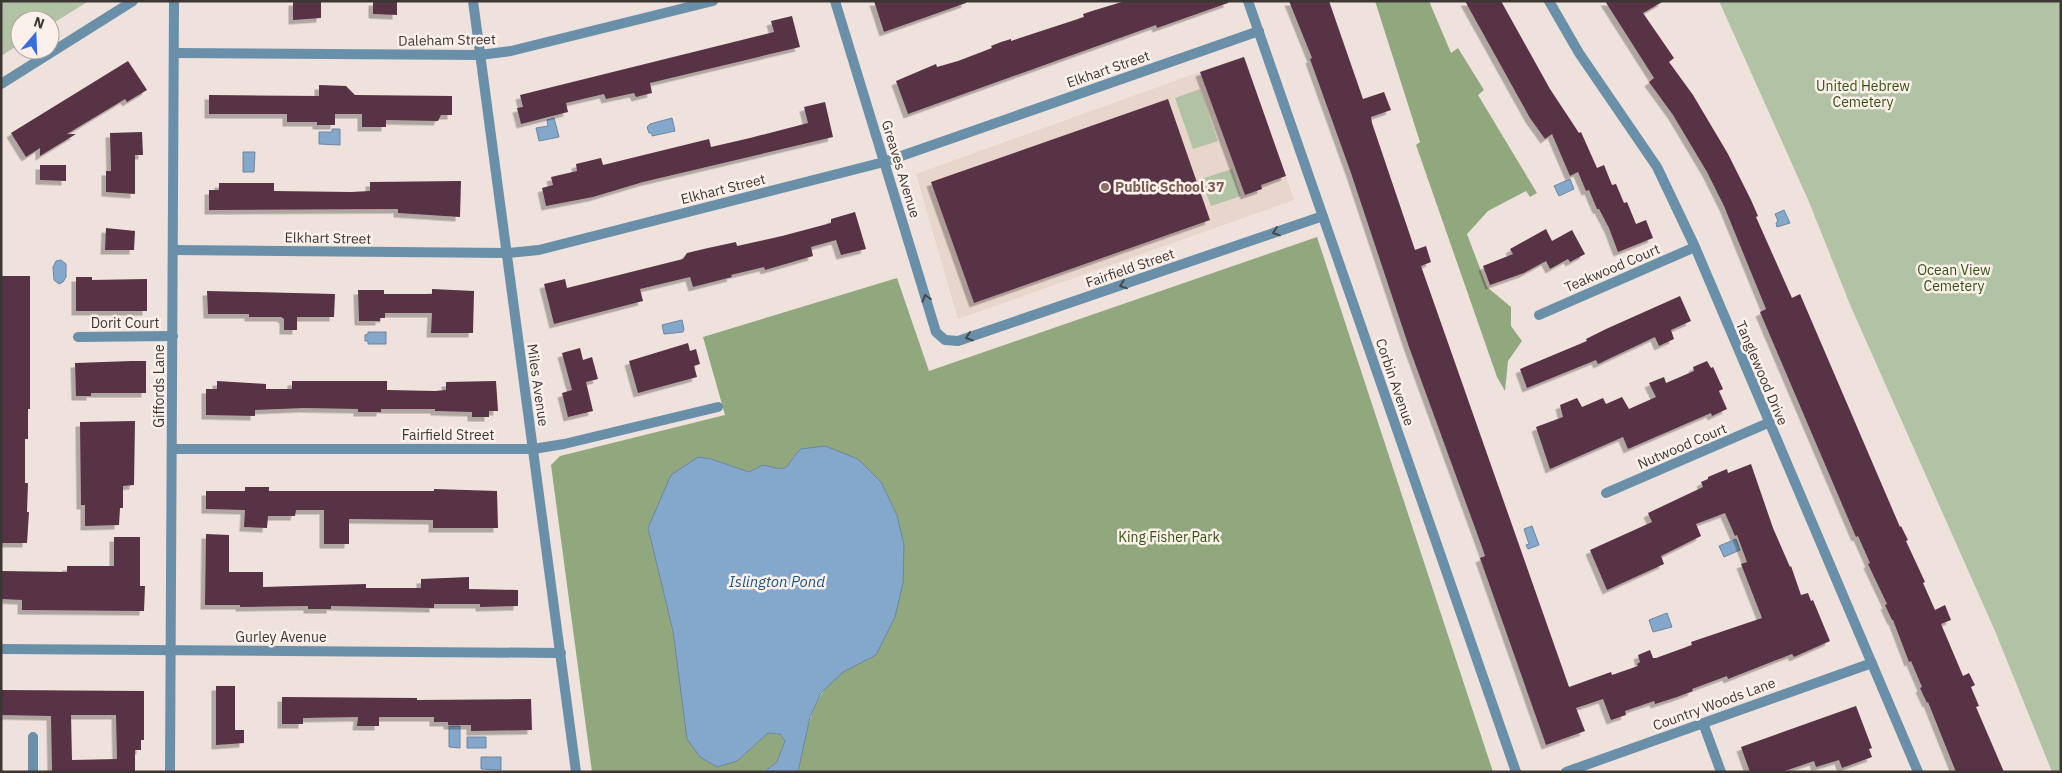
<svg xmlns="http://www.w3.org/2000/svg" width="2062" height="773" viewBox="0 0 2062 773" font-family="'IBM Plex Sans',sans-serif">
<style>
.built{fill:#e8d5cb}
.green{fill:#b2c3a5}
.forest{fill:#91a87e}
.water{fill:#83a8cb;stroke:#6e869e}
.building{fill:#593144;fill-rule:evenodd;filter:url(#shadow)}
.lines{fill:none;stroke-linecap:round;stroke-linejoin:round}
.minor{stroke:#6a8fa8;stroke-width:10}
.tertiary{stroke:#6a8fa8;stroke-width:10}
.oneway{stroke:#45494c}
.education-dot{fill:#8d6e63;stroke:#fcf0ea;stroke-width:2}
.labels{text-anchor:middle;stroke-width:5;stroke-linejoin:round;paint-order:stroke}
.street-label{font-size:14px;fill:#3c3735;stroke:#fcf0ea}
.park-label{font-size:14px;fill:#355113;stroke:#fcf0ea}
.education-label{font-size:14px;font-weight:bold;fill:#785e54;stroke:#fcf0ea;text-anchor:start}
.water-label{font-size:15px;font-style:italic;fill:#1c5582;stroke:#fcf0ea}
</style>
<defs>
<filter id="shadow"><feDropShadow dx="-4.5" dy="4.5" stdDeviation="0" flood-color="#0004"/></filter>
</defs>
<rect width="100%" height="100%" fill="#efe2dc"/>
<path class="built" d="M1244,56l50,144 -336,119 -42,-145z"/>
<path class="green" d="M1,1h88l-39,24v-5h-30v24l-19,12z
M1719,1h342v771h-9l-57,-141 -144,-324 -42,-105z
M1200,89l18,52 -25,8 -18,-51z
M1232,169l9,27 -30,10 -10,-27z"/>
<path class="forest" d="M1375,1h54l22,52 7,-5 26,42 -6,5 59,98 -7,4 -4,-6 -38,20 -21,23 20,53 24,20v19l11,15 -14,20 -3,30 -8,-14 -81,-232 4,-3z
M1317,237l176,535h-695c8,-36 12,-79 46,-101 10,-6 21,-10 32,-16l27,-72v-38l-6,-30 -103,-59 -7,12c-15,5 -23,-6 -38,4l-38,-13 -63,69 25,103 64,130 31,-28 12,1 5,7 -8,21 -13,10h-172l-41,-307 9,-9 165,-41 -22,-78 194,-59 32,93z"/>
<path class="water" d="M554,118l5,19 -20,4 -3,-13 12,-2 -1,-6z
M672,118l3,13 -23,5v-3h-3l-2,-6 3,-3z
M332,129h8v16l-21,-1v-12h13z
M243,152h12l-1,20h-11z
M1570,179l4,10 -15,7 -5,-10z
M1784,210l6,13 -13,4 -1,-4 2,-2 -3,-7z
M61,260l5,4v13l-3,5 -4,2 -5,-4 -1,-13 3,-6z
M682,320l2,9 -1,3 -19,2 -2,-9z
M368,332h18v12h-18v-3h-3v-6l3,-1z
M825,446l33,13 23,23 16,33 7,30 -1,38 -8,34 -19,38 -33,17 -22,21 -11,24 -12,55h-34l13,-10 8,-21 -5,-7 -12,-1 -31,28 -20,6 -17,-10 -13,-18 -14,-108 -25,-103 23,-53 27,-18 13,2 38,13 14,-7c31,8 19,2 38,-16z
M1532,526l7,19 -11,4 -2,-4 3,-1 -5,-15z
M1736,539l4,11 -16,7 -5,-11z
M1667,613l5,14 -19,5 -4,-12z
M449,726h11v22l-11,-1z
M467,737h19v11h-19z
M481,757h20v13l-20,-1z"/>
<path class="building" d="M293,1h28v17l-28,2z
M373,1h24v14l-24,-1z
M874,1h92v2l-82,29z
M1125,1h103v2l-71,25 -1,-3 -248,89 -12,-33 40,-17 1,3 21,-6 34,-13 -1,-2 10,-4 10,-3v2l73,-24 -1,-3 9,-3z
M1289,1h40l34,98 21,-7 7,18 -20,7 1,6 43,127 11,-4 5,16 -10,4 148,421 42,-15 1,3 26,-9 -1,-2 3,-2 -2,-7 12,-5 3,8h3l36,-13 -1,-3 71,-24 -21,-54 6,-2 -10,-27 -2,1 -10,-23 -29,11 5,12 -40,20 3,8 -57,26 -17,-40 62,-28 -4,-9 55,-26 -2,-5 7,-3v-2l19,-8 1,4 23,-9 22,64 17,39 1,-1 10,29 7,-2 3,8 2,-1 17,41 -36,16 -2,-3 -64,25 -1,-3 -35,13 1,2 -16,6 -22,7 -1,-3 -29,10 1,4 -15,5 -8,-21 -27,9 9,23 -39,14 -66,-187 5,-2 -3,-9 -73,-200 -58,-174 -41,-114 2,-1z
M1465,1h36l49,88 29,44 2,-1 16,36 7,-3 8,20 4,-1 8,19 3,-1 9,22 10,-4 7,18 -35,14 -9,-24 -10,-19h-2l-8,-19 -3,1 -8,-19 -8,4 -18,-42 -7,5 -15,-21z
M1605,1h59l-21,12 31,45 -5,4 24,33 35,59 23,46 7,16 -2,1 36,81 8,-4 100,233 1,-1 7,14 -2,1 19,41 -2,1 12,27 10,-5 6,15 -10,4 22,52 6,-3 6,12 -4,2 8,19 -3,1 28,65h-48l-28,-70 -1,1 -7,-15 2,-1 -11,-26 -2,1 -16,-42h-1l-7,-15 2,-1 -19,-40 2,-1 -12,-27 -2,1 -96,-225 6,-3 -42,-103 -17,-34 -34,-57 -24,-33 5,-4z
M792,16l8,31 -150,36 2,10 -16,4 -2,-4 -28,6 -2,-5 -38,9 2,9 -47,12 -4,-16 6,-1 -3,-12 254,-63 -3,-11z
M1244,57l42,119 -25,9 1,4 -17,6 -45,-123z
M128,61l19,29 -20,12 -2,-3 -58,35h9l-36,22v-8l-14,9 -15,-24z
M319,85l27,1 9,9 97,1v19h-11l-3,6 -52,-1v7h-24v-13h-27v11h-18v-3h-30v-8h-78v-19l110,1z
M1168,99l42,121 -236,83 -43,-121z
M825,102l8,35 -190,45 -50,15 -47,9 -4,-18 11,-3 -2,-8 26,-6 -1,-7 25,-6 2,7 106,-26 2,8 39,-9 58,-15 -4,-16z
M142,132l1,23h-8v39l-29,-2v-21h5l-1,-38z
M40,165h26v16l-26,-1z
M461,181l-1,36 -62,-4v-4l-189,1v-20h10v-7h55v8l77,1 19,-1v-9z
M855,212l11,37 -25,6 -5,-15 -25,7 2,9 -48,14 -1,-3 -33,8 1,2 -39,10 -3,-10 -50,12 3,12 -89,23 -10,-40 21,-5 2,9 116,-29 4,-6 21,-5 28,-6 1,4 45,-10 49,-13v-4z
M106,228l29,3 -1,19h-29z
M1546,229l6,12 20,-11 13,24 -15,8 -2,-3 -18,10 -4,-8 -22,12 -34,12 -7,-19 30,-12 -3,-5z
M1,276h29v133h-2v30h-3v44h3l-1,29h2l-2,31h-26z
M76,277h16v3l55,-1v32h-71z
M432,289l42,2 -1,42h-42l1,-20h-47v5h-5v3h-21l-1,-31h26v4h48z
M207,291l128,3 -1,23h-37v13h-13v-11l-3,-2h-32v-3h-41z
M1680,296l11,25 -20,9 3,9 -15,7 -4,-9 -57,27 -2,-4 -69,28 -7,-19 67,-28 -1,-2 20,-10z
M688,343l2,8 6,-2 4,15 -6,2 3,11 -59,16 -9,-32z
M580,348l3,12 9,-3 6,22 -12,3 7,29 -25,6 -6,-24 10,-3 -10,-37z
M132,361h14v32h-55v3h-15l-1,-33z
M1707,361l4,7 2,-1 10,22 -4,2 8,18 -15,7 -1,-3 -83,36 -5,-12 -73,32 -14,-42 27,-10 -3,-12 17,-7 5,9 21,-9 3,6 16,-7 7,12 27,-12 -7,-14 15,-6 2,6 28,-12 -1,-4z
M217,381l49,3v5h26v-8h95v9l48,1 11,-1v-8l50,-1 2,30h-9v6h-17v-5l-37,-1v-2h-54v3h-23v-3l-54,-1 -49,2v6l-49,-1v-26h11z
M135,421l-1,64 -11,1v22h-3l-1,17 -34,1v-21h-4l-1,-83z
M245,487h24v4h165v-2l63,2 1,37h-65v-8l-84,-1v25h-25v-34h-28l-1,6h-27l-1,12 -23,-1 1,-17 -39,-1v-18h39z
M206,534l23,1v37h34v15l103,-3v4h55v-9l48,-2v12l49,1v16l-38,1v-3h-46v4l-103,-2v3h-23v-3l-68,1v-2h-35z
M114,537h26v49h5l-1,25 -122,-1v-10l-21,-1v-28l66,1v-6h47z
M216,686h19v44h9v13l-28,2z
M1,690l143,1v49h-3v10h-6v22h-83l-1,-56 -50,-1zM71,715h45l1,44 -45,1z
M282,697l135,1v2l114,-1 1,31 -61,1v-6h-23v-3h-14v-5h-55v9h-22l1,-9 -55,1v6h-21z
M1856,706l16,42 -3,1 3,8 -30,11 -3,-8 -23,7 -2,-6 -32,11h-32l-9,-25z"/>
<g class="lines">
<path class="minor" d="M473,1l103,771
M835,1l101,331 9,8 13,1 365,-125
M1248,1l268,771
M1549,1l30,52 78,114 38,80 223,525
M175,53l305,2 31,-4 202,-50
M174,250l333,3 32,-3 345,-88 375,-131
M1539,315l156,-68
M78,337l95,-1
M173,449h360l31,-5 154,-37
M1606,493l162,-70
M1,649l560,4
M1703,723l18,49
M33,737v35
M1566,772l306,-109"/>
<path class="tertiary" d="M1,84l132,-83
M170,772l4,-771"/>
</g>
<defs><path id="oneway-chevron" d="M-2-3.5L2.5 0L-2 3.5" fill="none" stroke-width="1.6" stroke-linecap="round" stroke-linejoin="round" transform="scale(1.25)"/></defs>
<g class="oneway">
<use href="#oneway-chevron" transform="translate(1276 232) rotate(161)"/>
<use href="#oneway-chevron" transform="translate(1123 285) rotate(161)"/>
<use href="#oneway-chevron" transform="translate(926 298) rotate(-106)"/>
<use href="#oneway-chevron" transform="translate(969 337) rotate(161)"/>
</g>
<circle class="education-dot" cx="1105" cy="187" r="5"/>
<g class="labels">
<g class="street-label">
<text transform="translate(447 40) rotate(-1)" y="5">Daleham Street</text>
<text transform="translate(1108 69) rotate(-19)" y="5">Elkhart Street</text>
<text transform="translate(901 169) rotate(73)" y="5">Greaves Avenue</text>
<text transform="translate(723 189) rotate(-14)" y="5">Elkhart Street</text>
<text transform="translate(328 238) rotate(1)" y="5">Elkhart Street</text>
<text transform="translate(1130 268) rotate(-19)" y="5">Fairfield Street</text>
<text transform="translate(1612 268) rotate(-23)" y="5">Teakwood Court</text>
<text x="125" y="328">Dorit Court</text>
<text transform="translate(1762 373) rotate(67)" y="5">Tanglewood Drive</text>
<text transform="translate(1395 382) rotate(71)" y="5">Corbin Avenue</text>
<text transform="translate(538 385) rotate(82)" y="5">Miles Avenue</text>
<text transform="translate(159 386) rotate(-90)" y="5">Giffords Lane</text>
<text x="448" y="440">Fairfield Street</text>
<text transform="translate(1682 446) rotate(-23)" y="5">Nutwood Court</text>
<text x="281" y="642">Gurley Avenue</text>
<text transform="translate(1714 704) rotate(-20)" y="5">Country Woods Lane</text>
</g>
<g class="park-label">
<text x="1863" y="91">United Hebrew<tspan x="1863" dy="16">Cemetery</tspan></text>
<text x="1954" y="275">Ocean View<tspan x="1954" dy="16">Cemetery</tspan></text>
<text x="1169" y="542">King Fisher Park</text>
</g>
<g class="education-label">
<text x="1115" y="192">Public School 37</text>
</g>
<g class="water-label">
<text x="777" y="587">Islington Pond</text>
</g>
</g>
<rect width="2062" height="773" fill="none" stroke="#3c3735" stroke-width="5"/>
<g transform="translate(35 35) rotate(19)"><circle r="24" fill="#fcf0ea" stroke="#afa6a2"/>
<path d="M0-4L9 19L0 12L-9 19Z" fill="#376ddd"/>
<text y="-8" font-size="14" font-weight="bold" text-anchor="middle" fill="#3c3735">N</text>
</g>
</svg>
